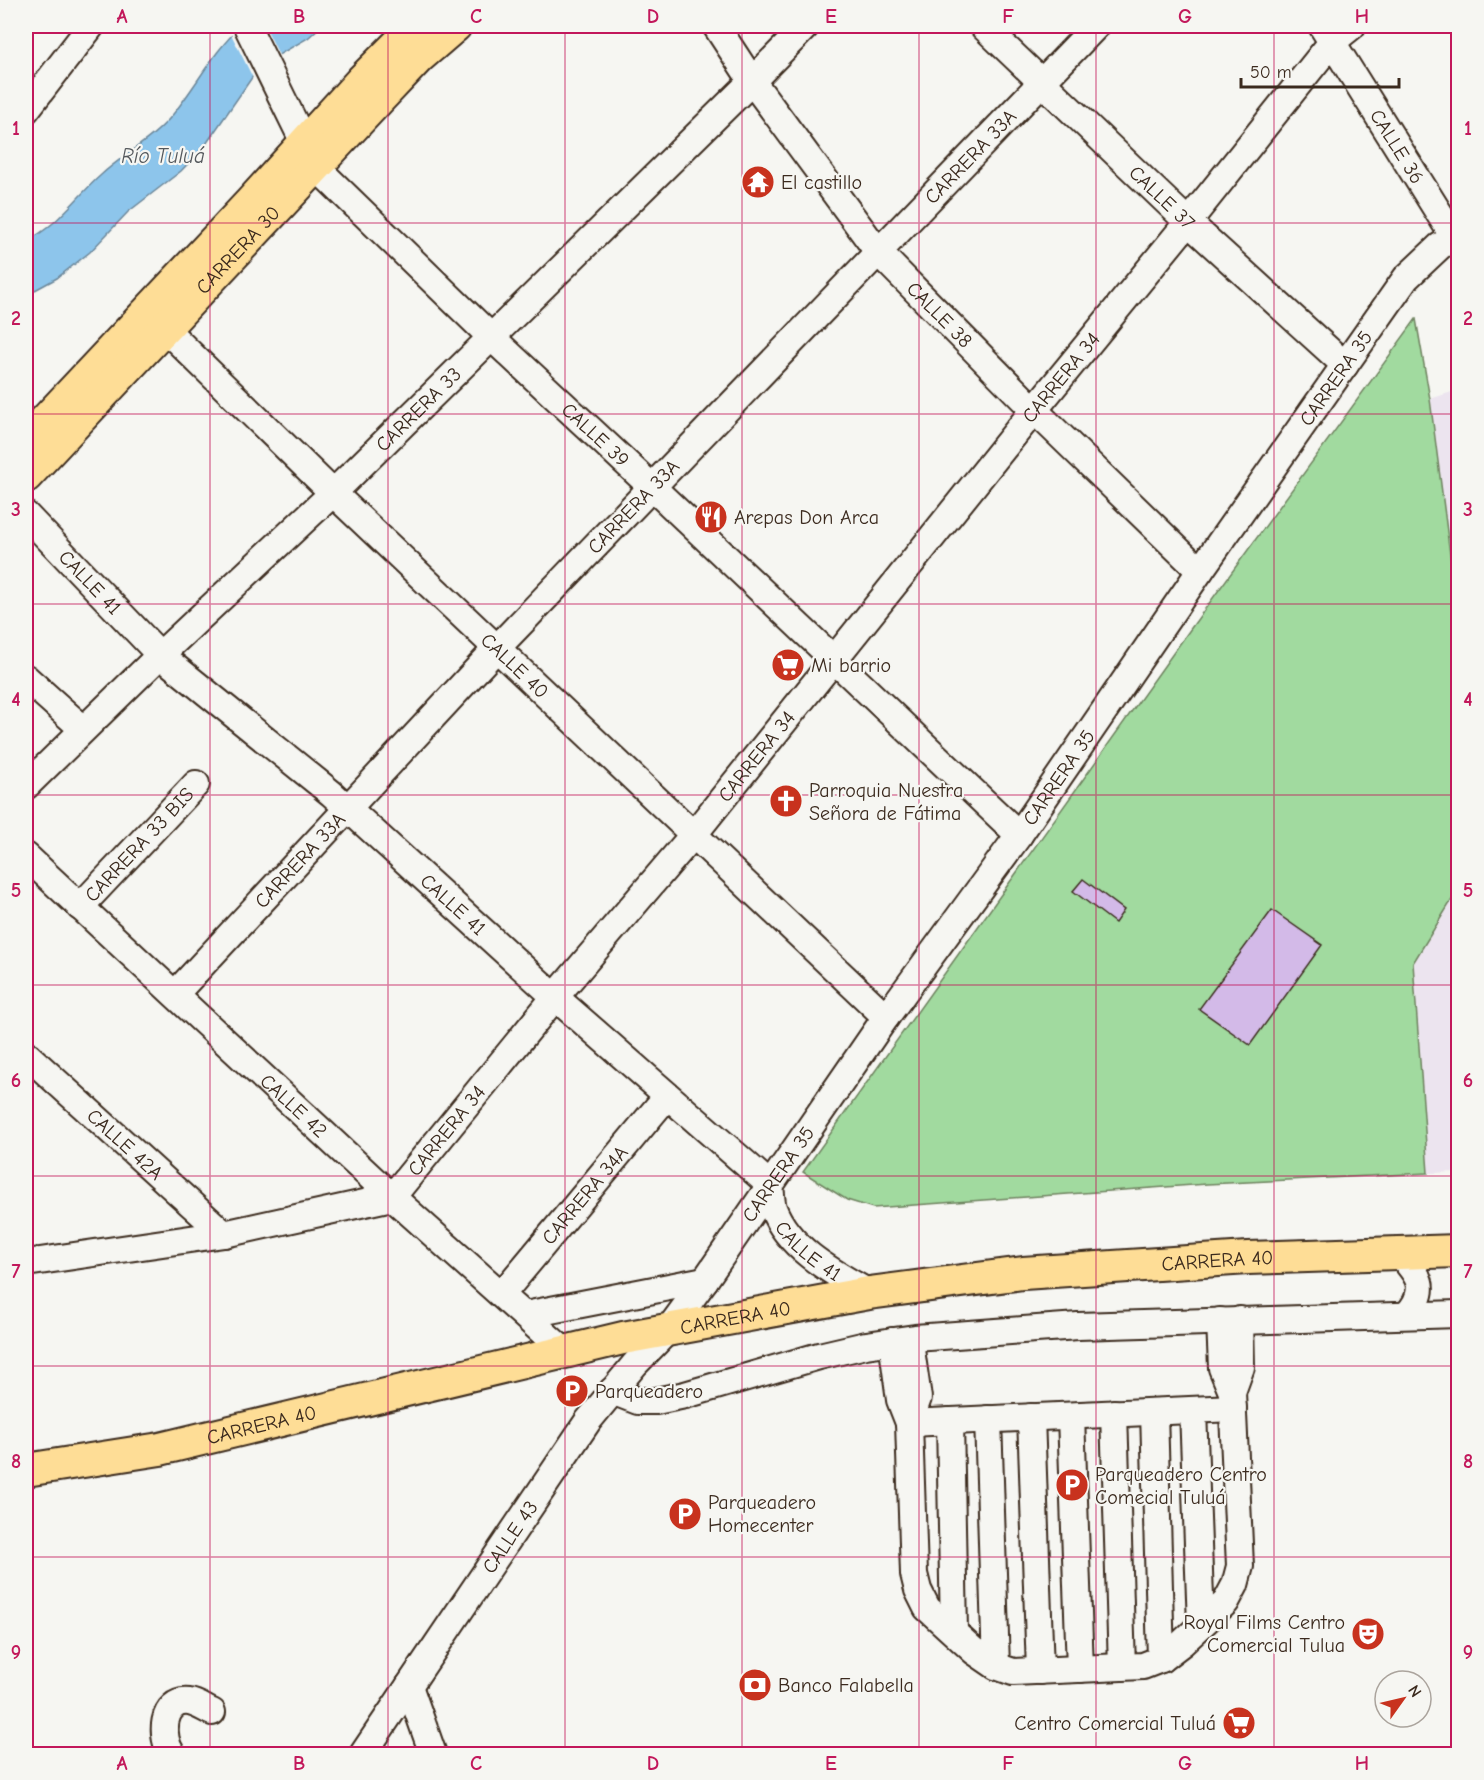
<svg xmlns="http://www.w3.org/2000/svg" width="1484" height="1780" viewBox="0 0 1484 1780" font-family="'Comic Neue',sans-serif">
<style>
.built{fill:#ece4ef}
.green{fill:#a1da9f;stroke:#6e825e;stroke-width:1.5}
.water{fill:#8dc5eb;stroke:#6c8799;stroke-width:1.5}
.pier{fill:#f6f6f2}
.building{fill:#d3bae8;stroke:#3b2a1e;stroke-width:1.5}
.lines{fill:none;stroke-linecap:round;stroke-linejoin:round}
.minor-casing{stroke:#3b2a1e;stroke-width:30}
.major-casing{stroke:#3b2a1e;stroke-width:36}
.minor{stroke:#f6f6f2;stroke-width:26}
.major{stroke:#fedd96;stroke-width:32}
.grid{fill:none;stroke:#c2185b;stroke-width:1.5;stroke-opacity:0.55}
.labels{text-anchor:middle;stroke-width:4.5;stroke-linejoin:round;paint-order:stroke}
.street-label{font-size:20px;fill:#3b2a1e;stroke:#f6f6f2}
.poi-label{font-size:20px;fill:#3b2a1e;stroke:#f6f6f2;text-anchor:start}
.water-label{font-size:21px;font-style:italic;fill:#54585c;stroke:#f6f6f2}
.neatline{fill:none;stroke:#c2185b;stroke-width:2}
.grid-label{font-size:20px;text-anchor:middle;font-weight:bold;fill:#c2185b}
</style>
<rect width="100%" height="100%" fill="#f6f6f2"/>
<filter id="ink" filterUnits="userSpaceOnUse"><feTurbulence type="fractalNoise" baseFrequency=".0167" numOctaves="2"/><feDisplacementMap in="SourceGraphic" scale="12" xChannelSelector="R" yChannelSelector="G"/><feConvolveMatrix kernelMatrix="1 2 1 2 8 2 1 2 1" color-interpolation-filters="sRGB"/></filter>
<g filter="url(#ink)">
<path class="built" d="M1458,390v227l-28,-218z
M1458,890v282l-30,1 -15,-210z"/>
<path class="green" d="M1416,319l14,80 28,218v273l-45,73 15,210 -221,11 -334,24 -26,-8 -44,-28 386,-541z"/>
<path class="water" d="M241,26h80l-13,12 -35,20 -20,18 -49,71 -23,24 -53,41 -38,40 -33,26 -31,17v-54c31,-14 50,-44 75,-66 24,-22 53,-36 73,-62 24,-30 39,-61 67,-87z"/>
<path class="pier" d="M237,26h28l15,31 -26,23 -24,-48z"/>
<path class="building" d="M1083,879l41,31 -9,13 -42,-32z
M1272,910l50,35 -72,100 -51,-36z"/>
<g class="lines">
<defs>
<g id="minor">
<path id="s1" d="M247,26l69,141 175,170 161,150 367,348"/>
<path id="s2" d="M716,26l36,55 127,172 155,157 166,161"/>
<path id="s3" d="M983,26l205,196 157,143"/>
<path id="s4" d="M1322,26l132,211"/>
<path d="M26,110l65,-84"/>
<path id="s5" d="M152,316l181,177 553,524"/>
<path id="s6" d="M26,515l134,140 171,138 224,204 215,188c1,7 1,16 3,23 15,41 61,65 96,85"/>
<path d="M26,678l57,51"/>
<path id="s7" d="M26,786l134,-131 173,-162 419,-412 54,-55"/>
<path id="s8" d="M26,856l366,341 173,155"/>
<path id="s9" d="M80,907l116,-123"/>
<path id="s10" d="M175,994l321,-345 600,-623"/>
<path id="s11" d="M26,1054l198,180"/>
<path d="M1397,1251c21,23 34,37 10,64"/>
<path id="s12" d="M26,1263l198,-29 168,-37 163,-200 139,-163 340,-424 154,-188 144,-180 20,-16"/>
<path id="s13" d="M502,1294l165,-198"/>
<path d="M525,1315l180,-35"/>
<path d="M892,1341l8,59 9,23 5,151 4,16 9,18 47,43 22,15 17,6 130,-6 18,-7 21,-16 44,-41 9,-17 5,-19 -8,-174 -10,-24 -2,-47"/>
<path d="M612,1391l26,10h18l29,-6 134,-39 47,-11 49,-7 163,-12 380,-12"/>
<path d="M1232,1392l9,-25 -1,-47"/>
<path d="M1193,1410l8,215"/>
<path d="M1154,1412l7,247"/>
<path d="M1114,1413l8,254"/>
<path d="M1071,1416l9,253"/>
<path d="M1031,1417l9,254"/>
<path d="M988,1419l8,247"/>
<path d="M950,1421l4,211"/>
<path d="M909,1423l324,-15"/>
<path d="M909,1423l9,-25 -7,-48"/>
<path d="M409,1686l24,68"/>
<path d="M172,1754c-12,-16 -11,-55 17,-52 8,1 16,7 23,10"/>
<path id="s14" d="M363,1754l225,-333 47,-57 34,-35 36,-49 181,-263 133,-182 181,-264 206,-293 34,-32 18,-11"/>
</g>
<g id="major">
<path d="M26,441l224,-238 112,-123 54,-54"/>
<path id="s15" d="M26,476l355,-379 37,-39 37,-32"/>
<path id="s16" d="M26,1470l134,-21 463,-111 246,-45 154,-20 225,-15 210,-7"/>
</g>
</defs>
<use href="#minor" class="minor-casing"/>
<use href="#major" class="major-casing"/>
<use href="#minor" class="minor"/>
<use href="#major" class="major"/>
</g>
</g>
<path class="grid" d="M210,26v1728M388,26v1728M565,26v1728M742,26v1728M919,26v1728M1096,26v1728M1274,26v1728M26,223h1432M26,414h1432M26,604h1432M26,795h1432M26,985h1432M26,1176h1432M26,1366h1432M26,1557h1432"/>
<defs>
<symbol id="temple-disc" viewBox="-11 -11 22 22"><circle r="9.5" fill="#c8321e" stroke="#f6f6f2"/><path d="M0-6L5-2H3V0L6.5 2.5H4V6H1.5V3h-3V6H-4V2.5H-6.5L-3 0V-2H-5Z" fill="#fff"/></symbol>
<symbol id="restaurant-disc" viewBox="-11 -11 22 22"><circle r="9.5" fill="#c8321e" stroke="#f6f6f2"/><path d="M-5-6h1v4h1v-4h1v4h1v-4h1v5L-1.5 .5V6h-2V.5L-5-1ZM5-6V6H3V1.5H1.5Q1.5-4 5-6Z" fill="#fff"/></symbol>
<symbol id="supermarket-disc" viewBox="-11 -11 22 22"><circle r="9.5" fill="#c8321e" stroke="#f6f6f2"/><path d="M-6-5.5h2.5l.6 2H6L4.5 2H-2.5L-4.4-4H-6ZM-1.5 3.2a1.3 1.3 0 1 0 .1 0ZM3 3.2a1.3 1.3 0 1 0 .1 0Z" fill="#fff"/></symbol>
<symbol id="church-disc" viewBox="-11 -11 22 22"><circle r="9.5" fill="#c8321e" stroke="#f6f6f2"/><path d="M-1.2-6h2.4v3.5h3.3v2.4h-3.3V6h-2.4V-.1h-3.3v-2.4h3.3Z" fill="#fff"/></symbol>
<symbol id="parking-disc" viewBox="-11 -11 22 22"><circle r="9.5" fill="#c8321e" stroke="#f6f6f2"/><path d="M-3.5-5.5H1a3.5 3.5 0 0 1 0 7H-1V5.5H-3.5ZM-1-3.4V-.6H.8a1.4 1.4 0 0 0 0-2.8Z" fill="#fff"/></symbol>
<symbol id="theatre-disc" viewBox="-11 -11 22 22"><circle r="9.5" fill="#c8321e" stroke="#f6f6f2"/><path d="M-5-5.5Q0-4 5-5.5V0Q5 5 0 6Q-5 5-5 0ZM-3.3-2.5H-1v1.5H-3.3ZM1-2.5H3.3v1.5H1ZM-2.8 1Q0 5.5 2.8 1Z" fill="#fff"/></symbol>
<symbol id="bank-disc" viewBox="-11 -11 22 22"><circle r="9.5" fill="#c8321e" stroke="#f6f6f2"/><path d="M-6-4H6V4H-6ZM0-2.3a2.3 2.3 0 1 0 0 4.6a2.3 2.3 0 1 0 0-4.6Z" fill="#fff"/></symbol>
</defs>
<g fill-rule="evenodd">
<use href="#temple-disc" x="739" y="163" width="38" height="38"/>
<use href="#restaurant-disc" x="692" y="498" width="38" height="38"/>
<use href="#supermarket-disc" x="769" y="646" width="38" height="38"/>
<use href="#church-disc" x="767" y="782" width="38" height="38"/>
<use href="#parking-disc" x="553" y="1372" width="38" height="38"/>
<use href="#parking-disc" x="1053" y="1466" width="38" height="38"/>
<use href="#parking-disc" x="666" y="1495" width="38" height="38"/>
<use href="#theatre-disc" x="1349" y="1615" width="38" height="38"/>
<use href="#bank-disc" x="736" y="1666" width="38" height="38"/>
<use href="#supermarket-disc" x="1220" y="1704" width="38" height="38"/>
</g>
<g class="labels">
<g class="street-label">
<text dy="7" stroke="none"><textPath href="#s4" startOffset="142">CALLE 36</textPath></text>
<text dy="7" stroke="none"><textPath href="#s10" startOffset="1155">CARRERA 33A</textPath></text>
<text dy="7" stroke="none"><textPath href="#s3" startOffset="248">CALLE 37</textPath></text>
<text dy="7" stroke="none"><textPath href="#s15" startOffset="310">CARRERA 30</textPath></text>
<text dy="7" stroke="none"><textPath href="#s2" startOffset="366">CALLE 38</textPath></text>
<text dy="7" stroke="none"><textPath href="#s12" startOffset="1430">CARRERA 34</textPath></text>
<text dy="7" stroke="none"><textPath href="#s14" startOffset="1686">CARRERA 35</textPath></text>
<text dy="7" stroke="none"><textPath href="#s7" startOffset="544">CARRERA 33</textPath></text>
<text dy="7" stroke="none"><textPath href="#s1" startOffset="544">CALLE 39</textPath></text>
<text dy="7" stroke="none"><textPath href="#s10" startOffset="669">CARRERA 33A</textPath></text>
<text dy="7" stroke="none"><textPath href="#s6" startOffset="93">CALLE 41</textPath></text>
<text dy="7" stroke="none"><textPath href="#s5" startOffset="504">CALLE 40</textPath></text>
<text dy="7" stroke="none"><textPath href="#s12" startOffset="944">CARRERA 34</textPath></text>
<text dy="7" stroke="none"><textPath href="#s14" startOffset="1200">CARRERA 35</textPath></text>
<text dy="7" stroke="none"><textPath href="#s9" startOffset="86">CARRERA 33 BIS</textPath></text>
<text dy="7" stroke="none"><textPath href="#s10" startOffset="183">CARRERA 33A</textPath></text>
<text dy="7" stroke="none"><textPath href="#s6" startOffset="579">CALLE 41</textPath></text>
<text dy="7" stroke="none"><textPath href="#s8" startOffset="366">CALLE 42</textPath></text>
<text dy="7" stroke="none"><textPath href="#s12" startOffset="458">CARRERA 34</textPath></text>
<text dy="7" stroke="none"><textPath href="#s11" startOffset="134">CALLE 42A</textPath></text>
<text dy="7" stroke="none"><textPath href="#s14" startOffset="714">CARRERA 35</textPath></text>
<text dy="7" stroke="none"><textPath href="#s13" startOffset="129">CARRERA 34A</textPath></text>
<text dy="7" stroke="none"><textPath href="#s6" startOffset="1082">CALLE 41</textPath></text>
<text dy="7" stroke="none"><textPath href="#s16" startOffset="1212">CARRERA 40</textPath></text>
<text dy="7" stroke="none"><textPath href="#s16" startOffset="726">CARRERA 40</textPath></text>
<text dy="7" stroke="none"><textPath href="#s16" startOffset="240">CARRERA 40</textPath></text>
<text dy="7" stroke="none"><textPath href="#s14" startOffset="262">CALLE 43</textPath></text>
</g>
<g class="poi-label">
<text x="781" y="189">El castillo</text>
<text x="734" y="524">Arepas Don Arca</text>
<text x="811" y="672">Mi barrio</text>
<text x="809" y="797">Parroquia Nuestra<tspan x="809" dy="23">Señora de Fátima</tspan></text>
<text x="595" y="1398">Parqueadero</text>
<text x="1095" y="1481">Parqueadero Centro<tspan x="1095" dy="23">Comecial Tuluá</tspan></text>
<text x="708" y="1509">Parqueadero<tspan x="708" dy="23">Homecenter</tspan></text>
<text x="1345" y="1629" text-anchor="end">Royal Films Centro<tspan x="1345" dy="23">Comercial Tulua</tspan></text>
<text x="778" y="1692">Banco Falabella</text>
<text x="1216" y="1730" text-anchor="end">Centro Comercial Tuluá</text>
</g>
<g class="water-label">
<text x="163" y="163">Río Tuluá</text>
</g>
</g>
<rect width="1484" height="1780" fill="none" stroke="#f6f6f2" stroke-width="66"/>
<g transform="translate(1403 1699) rotate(56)"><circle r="28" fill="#f6f6f2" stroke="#aba49d" stroke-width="1.5"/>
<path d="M0-4.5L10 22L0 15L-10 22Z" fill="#c8321e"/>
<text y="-9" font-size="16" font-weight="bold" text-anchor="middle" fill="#3b2a1e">N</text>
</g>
<path d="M1241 78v9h158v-9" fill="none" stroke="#3b2a1e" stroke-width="3"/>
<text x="1250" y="78" font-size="18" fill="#3b2a1e" stroke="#f6f6f2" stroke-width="4.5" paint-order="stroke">50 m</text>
<rect x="33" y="33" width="1418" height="1714" class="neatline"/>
<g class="grid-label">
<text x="122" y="23">A</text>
<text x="299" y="23">B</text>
<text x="476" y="23">C</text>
<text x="653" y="23">D</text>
<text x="831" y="23">E</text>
<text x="1008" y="23">F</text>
<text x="1185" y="23">G</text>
<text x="1362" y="23">H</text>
<text x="16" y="135">1</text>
<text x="1468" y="135">1</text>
<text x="16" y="325">2</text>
<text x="1468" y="325">2</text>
<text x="16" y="516">3</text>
<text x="1468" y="516">3</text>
<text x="16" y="706">4</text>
<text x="1468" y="706">4</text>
<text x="16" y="897">5</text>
<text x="1468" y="897">5</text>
<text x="16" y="1087">6</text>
<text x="1468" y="1087">6</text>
<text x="16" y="1278">7</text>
<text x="1468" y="1278">7</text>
<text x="16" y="1468">8</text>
<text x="1468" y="1468">8</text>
<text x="16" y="1659">9</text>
<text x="1468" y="1659">9</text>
<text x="122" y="1770">A</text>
<text x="299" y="1770">B</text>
<text x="476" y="1770">C</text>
<text x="653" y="1770">D</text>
<text x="831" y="1770">E</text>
<text x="1008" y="1770">F</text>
<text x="1185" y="1770">G</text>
<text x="1362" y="1770">H</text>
</g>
</svg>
